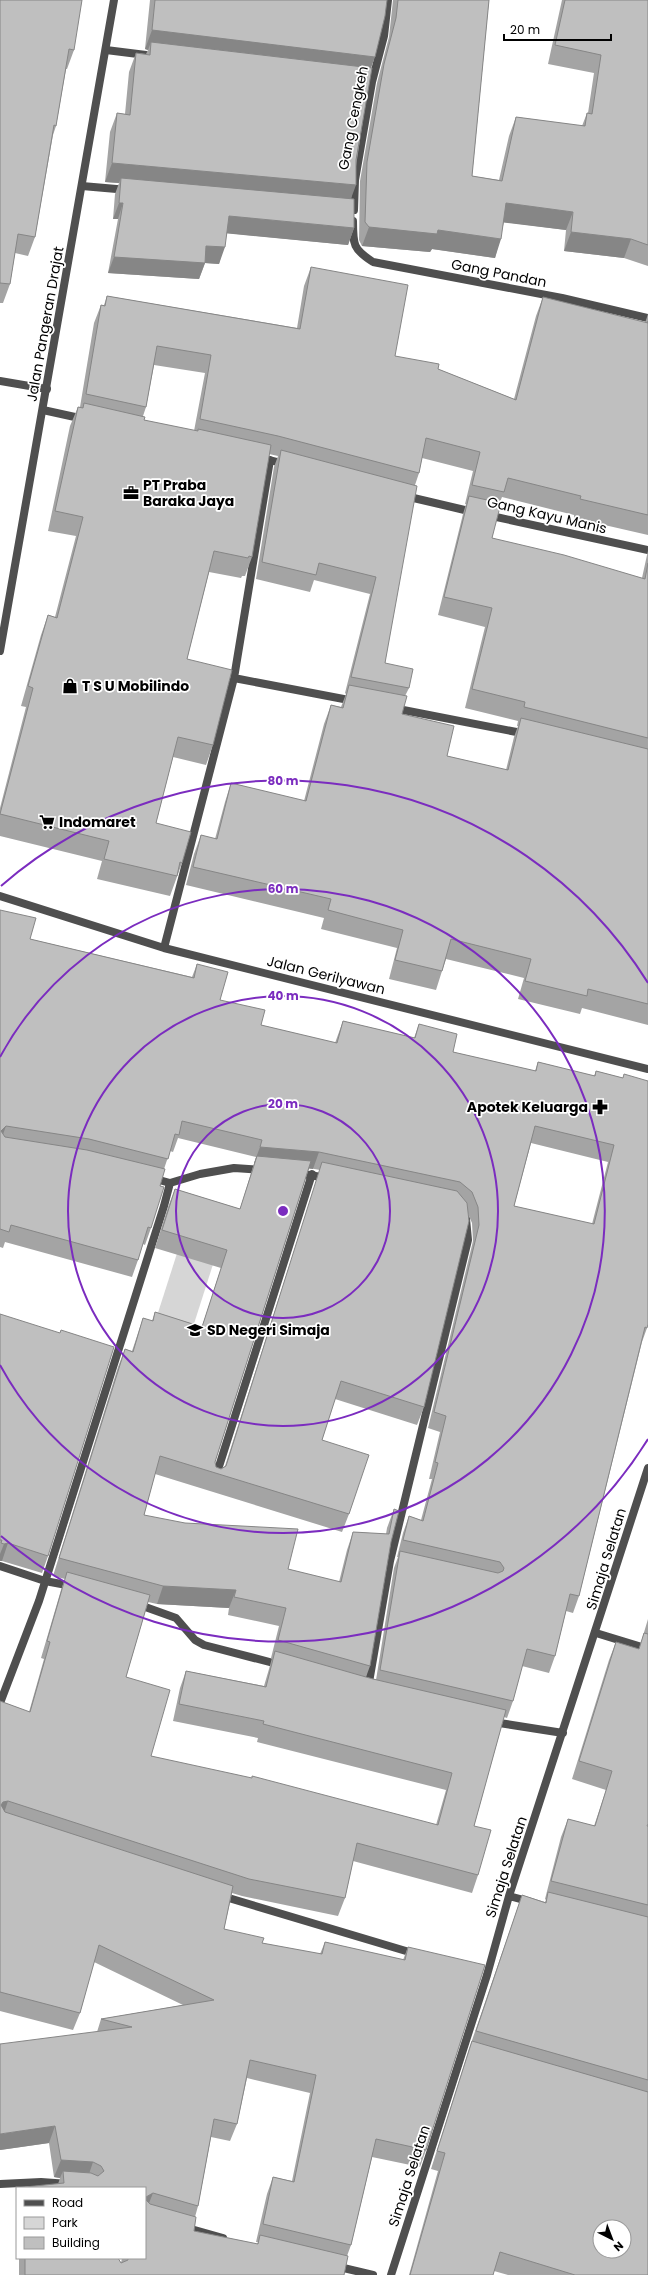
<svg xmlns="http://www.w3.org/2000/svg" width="648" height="2275" viewBox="0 0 648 2275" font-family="Poppins,sans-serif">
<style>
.green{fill:#d6d6d6}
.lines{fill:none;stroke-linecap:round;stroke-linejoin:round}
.minor{stroke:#4f4f4f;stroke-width:8}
.tertiary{stroke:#4f4f4f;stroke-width:8}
.wall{fill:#a4a4a4;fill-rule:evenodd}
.shaded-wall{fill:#868686}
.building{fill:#bfbfbf;stroke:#868686;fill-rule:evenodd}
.ring{fill:none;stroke:#7b2cbf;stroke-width:2}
.labels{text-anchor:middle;stroke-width:3.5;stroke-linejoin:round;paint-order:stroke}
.street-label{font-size:14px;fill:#000;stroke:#fff}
.poi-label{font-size:14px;font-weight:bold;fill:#000;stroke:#fff;text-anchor:start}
.centre{fill:#7b2cbf;stroke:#fff;stroke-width:2}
.ring-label{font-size:12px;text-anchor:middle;font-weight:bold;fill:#7b2cbf;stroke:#fff;stroke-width:3.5;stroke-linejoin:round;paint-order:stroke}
</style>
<rect width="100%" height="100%" fill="#fff"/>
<path class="green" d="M180,1244l36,11 -24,75 -36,-11z"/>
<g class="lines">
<path class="minor" d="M106,50l40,5
M82,186l46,4
M354,210l1,-30 17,-98 12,-46 4,-36
M353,221c0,24 0,28 20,41l189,36 86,20
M0,381l47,8
M43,410l41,9
M258,457l27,7
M405,496l68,16
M487,515l161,35
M234,678l120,23
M393,708l134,26
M0,896l164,52 484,121
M164,948l70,-270 36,-218
M296,1173l32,5
M170,1183l30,-9 34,-6 29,2
M215,1479l97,-305
M0,1566l45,15 27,5
M137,1604l39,14 19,22 9,5 77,20
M596,1633l52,16
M368,1688l22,-127 78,-321 -2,-21
M0,1703l39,-102 125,-395 6,-23 -18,-5
M493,1722l70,11
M222,1896l194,58
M509,1896l22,6
M0,2184l41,-2 28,2
M184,2227l39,11
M335,2266l38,9
M391,2275l96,-300 22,-79 139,-428"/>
<path class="tertiary" d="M0,651l114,-651"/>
</g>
<path class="wall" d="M0,0l74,50 -7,19h-1l-10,57 -3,9 -18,102 -7,19 -13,-3 -5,31 -7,19h-3z
M150,0h237l-16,68 -20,131 3,29 -6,17 -121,-12 -8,31 -14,-1 -6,16 -91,-6 10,-54h-5l2,-25 4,-11 -14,-1 5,-50 7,-19 8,1 4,-42 7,-19 10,1 2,-4 -3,-1z
M393,0h96l-17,176 27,4 10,-44 7,-19 66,9 5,-13h1l6,-40 -46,-9 14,-64h86v266l-24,-8 -60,-7 2,-21 -62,-8 -9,36 -63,-9 -2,3 -68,-6 -3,-6 1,-59 17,-98 12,-46z
M311,267l84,89 43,13 76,30 22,-83 7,-19 102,26 3,-9v221l-74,-17v-3l-72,-18 -2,5 -8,36 150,40 5,-23 1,-4v474l-66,-17 -2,6 -62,-15 6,-21 -78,-19 -4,12 -6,19 -47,-11 8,-31 -76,-19 3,-11 -138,-33 8,-31 7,-19 14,4 10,-37 6,-19 73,18 20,-77 7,-19 10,2 5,-13 -1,-1 25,-99 -56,-14 -4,12 -54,-13 18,-112 4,-11 -9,-2 -17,103 -7,19h-3l-1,2 -32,-6 -22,87 26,86 -7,20 -33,-8 -17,66 26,40 -12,33 -73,-17 5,-18 -102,-25v-28l26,-101 -5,-1 20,-71 7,-20 7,2 21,-81 -28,-5 22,-105 8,-19h2l14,-84 7,-18h3l3,-9 190,32 7,-42zM154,365l51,8 -11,58 -50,-11 -1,-4 3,-9zM422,458l51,13 -8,33h1l-3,10 -25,101 47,12 -20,81 53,13 -1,5h1l-4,11 -8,33 -59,-14 -45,-42 3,-18 4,-8 -24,-25 30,-178 4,-12z
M0,910l30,29 162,38 5,-13 23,36 41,25 74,18 8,-22 71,17 5,-14 34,28 82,19 3,-9 56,14 2,-5 27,7 24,250 -5,14 -63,254 -6,17 -7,-2 -11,45 -6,17 -27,-7 -9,35 -6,17 -3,-1 -30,109 4,49 -6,18 -119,-32 -8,37 -7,18 -96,-20 -10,-3 -8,36 38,14 58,11 5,-12 78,18 5,-13 18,203 -6,17 -48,-10 -21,88 -4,11 -3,19h-325v-17h99l3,5 1,-5h23v-70l-87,-4 2,-6 -6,-1 -5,-34 -49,7 97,-118 4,-13 82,-14 -89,-43 -14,51 -7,17 -73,-19v-310l29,11 15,-53 -3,-1 20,-68 4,-11 -12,-3 65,-209 7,-18 7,2 11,-33 9,3 3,-9 47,15 19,-59 -66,-20 13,-41 7,-18 65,20 16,-52 -78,-19 -5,14 -3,-1 -6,18 -13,59 -6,17 -2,-1 -5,16 -6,17 -127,-35 -2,6 -3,-1zM531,1143l77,19 -16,62 -78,-18zM309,1168l11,2 -95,296 -4,3 -5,-2 -1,-5zM468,1214l4,9 1,18 -45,187 12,4 -11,47h3l-11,41 -12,-4 -6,17 -6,24h1l-4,11 -18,112 -10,-3 4,-11 21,-124 3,-33 -7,19 -1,6 -33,-2 -6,18 -8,32 -51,-13 -144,-54 11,-41 187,58 7,-18 -27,-74 13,-41 82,26 7,-18zM148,1602l9,2 72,4 -1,7 51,11 -8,32h1l-3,11 -5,17 -78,-15 -6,17 -7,33 85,17 -1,4 189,48 -10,35 -285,-69 -25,-79zM247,2078l63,15 -18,88 -19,-4 -6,17 -11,48h2l-1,2 -63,-13 1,-14 3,-11 13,-69 19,4 7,-17z
M0,1314l48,242 -6,17 -40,-12h-2z
M648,1619v205l-1,2h1v449h-140l-14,-4 -1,4h-84l29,-104 -7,-2 38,-120 53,-154 23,7 1,-2 -1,-1 16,-62 7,-18 26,7 12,-36 -34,-11 37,-119 7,-18 23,7z"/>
<path class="shaded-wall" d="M152,30l223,27 -7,19 -217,-34 -3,8 -3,-1z
M112,163l244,22 -7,19 -228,-26 -2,5 -14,-1z
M119,203h4l-5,16h-5z
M506,203l67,9 -7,18 -67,-8z
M229,216l125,12 -6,17 -125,-12z
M369,227l69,3 63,9 -6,19 -63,-9 -2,3 -68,-6z
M571,232l60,7 -7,19 -60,-7z
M206,246l19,1 -6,17 -14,-1 -6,16 -91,-6 6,-16z
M6,1126l-6,17 1,-12z
M260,1147l59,5 -6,17 -59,-6z
M8,1543l-6,18h-2v-7l4,-10z
M163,1586l73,4 -7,18 -72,-4z
M8,1801l-6,18 -1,-14 2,-3z
M55,2126l-6,17 -49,7v-16z
M61,2160l32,2 -6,18 -24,-9 -3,7 -6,-1z
M153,2193l-7,18v-14z"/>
<path class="building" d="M0,0h82l-8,50 -5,-1 -13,77 -2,-1 -19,112 -17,-3 -8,50 -10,-1z
M155,0h232l-2,16 -10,41 -223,-27z
M398,0h91l-17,176 30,5 14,-64 69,9 2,-13 5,1 9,-59 -46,-10 10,-45h83v245l-17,-6 -60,-7 2,-20 -67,-9 -5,36 -63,-9 -1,4 -68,-7 -4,-5 2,-60 17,-98 12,-46z
M151,42l221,26 -16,92v25l-244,-22 5,-50 13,2 6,-62 14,2z
M121,178l233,21v29l-125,-12 -4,31 -19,-1 -1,17 -91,-6 9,-54h-4z
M311,267l97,18 -13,71 44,8 -1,5 78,31 27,-103 105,26v-2v194l-68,-16 1,-3 -73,-18 -4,14 -32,-7 8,-33 -54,-14 -7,35 -141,-37 -78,-17 11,-64 -54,-9 -11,61 -60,-13 15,-89 4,1 2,-10 193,33z
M84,403l61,14 -1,3 54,11v-2l73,16 -19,112 -3,-1 -1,2 -34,-7 -27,108 45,11 -19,75 -35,-8 -22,86 35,9 -9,31 -2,-1 -3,14 -73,-17 5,-18 -109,-27 33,-126 -5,-2 20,-71 9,3 26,-101 -28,-6 23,-104 5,1z
M281,450l136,36 -32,177 28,6 -4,19 -58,-11 25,-100 -57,-14 -3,12 -54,-13z
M469,496l32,7 -9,35 72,17 81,24 3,-16v175l-124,-31 1,-5 -53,-13 20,-81 -48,-11z
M349,685l58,11 -5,18 52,12 -7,30 61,14 13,-52 127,31v255l-60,-15 -1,7 -62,-15 6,-22 -80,-20 -9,32 -47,-11 8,-30 -75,-20 3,-11 -138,-32 8,-32 16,4 14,-56 75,18 25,-96 12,3z
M0,910l36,8 -6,21 164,39 3,-14 31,8 -8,28 45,10 -4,15 76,18 6,-22 72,17 4,-14 38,10 -4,18 83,19 2,-9 57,14 1,-5 27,7 1,-4 24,7v243l-1,4 -2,-1 -66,269 -9,-2 -15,62 -28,-7 -14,52 -133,-31 20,-119 98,22 5,-2 1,-3 -4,-6 -97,-22 6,-24 14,5 15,-58 -3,-1 11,-46 -12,-4 45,-187 -1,-18 -6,-15 -12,-10 -141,-30 -59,-5 2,-7 -80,-19 -3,14 -4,-1 -7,25 -79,-20 -83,-13 -5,5 4,6 82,13 78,19 -5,17 4,1 -13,41 -3,-1 -10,33 -127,-35 -2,7 -9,-3zM535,1126l79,19 -20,79 -80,-18z
M257,1156l54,5 -96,301 1,5 5,2 5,-3 96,-304 135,29 10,12 2,18 -45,186 -83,-26 -19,59 47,15 -20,59 -189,-58 -16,59 41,8 113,6 -10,40 53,13 12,-50 36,2 5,-25 5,2 -8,31 -21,124 -92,-26 8,-32 -52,-11 2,-7 -73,-4 -104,-28 66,-209 8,3 10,-34 10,3 2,-9 47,15 25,-77 -65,-20 13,-41 65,20z
M0,1314l60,19 1,-3 53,17 -66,209 -40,-13 -4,1 -3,-1 1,-3h-2z
M67,1572l83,23 -24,82 44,13 -19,66 101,22v-2l186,49 14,-52 -189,-49 1,-3 -85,-17 7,-33 80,16 9,-36 98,28 133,31 -32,116 17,4 -13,45 -121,-32 -12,55 -96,-19 -241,-78 -5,1 -2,3 4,7 228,74 -9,43 40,9 -2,5 60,11 3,-12 80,18 3,-13 77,18 -59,185 -50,-11 -25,106 -88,-21 10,-47 21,5 22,-107 -66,-15 -13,64 -23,-5 -16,87 -45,-13 -7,4v3l4,4 46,13 -2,14 64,13 2,-9 88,21 -4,19h-319v-17h93l3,5 7,-3v-2h17v-70h-120v-1l39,-4 -1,-12 28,2 7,3 6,-5 -3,-5 -8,-4 -32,-2 -6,-34 -55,8v-90l132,-17 -31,-8 113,-19 -115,-55 -19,68 -80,-21v-291l30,11 20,-70 -3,-1z
M644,1633l4,1v190l-1,2h1v79l-97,-24 17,-62 27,7 17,-55 -33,-10 37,-119 23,7z
M548,1892l100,25v163l-172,-49 46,-136 24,8z
M472,2041l176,51v183h-73l-75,-23 -7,23h-83l35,-122 -8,-2zM600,2227h24v24h-24z"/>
<g class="ring">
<circle cx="283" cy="1211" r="107"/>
<circle cx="283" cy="1211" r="215"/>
<path d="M0 1057A322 322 0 1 1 0 1365"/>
<path d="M648 1439A430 430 0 0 1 1 1536M1 886A430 430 0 0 1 648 983"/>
</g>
<defs>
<symbol id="office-bare" viewBox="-9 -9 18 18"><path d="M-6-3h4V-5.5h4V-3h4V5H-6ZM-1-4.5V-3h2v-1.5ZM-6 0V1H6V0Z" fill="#000" stroke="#fff" stroke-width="2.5" paint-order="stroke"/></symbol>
<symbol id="shop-bare" viewBox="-9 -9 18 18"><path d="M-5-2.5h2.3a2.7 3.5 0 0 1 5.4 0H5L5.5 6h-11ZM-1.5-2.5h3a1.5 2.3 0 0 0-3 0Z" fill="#000" stroke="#fff" stroke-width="2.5" paint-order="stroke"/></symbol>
<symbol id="supermarket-bare" viewBox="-9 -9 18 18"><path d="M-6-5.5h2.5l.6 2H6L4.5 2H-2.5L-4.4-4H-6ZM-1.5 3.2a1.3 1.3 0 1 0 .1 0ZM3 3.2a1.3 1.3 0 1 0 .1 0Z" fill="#000" stroke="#fff" stroke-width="2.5" paint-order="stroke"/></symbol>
<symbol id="pharmacy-bare" viewBox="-9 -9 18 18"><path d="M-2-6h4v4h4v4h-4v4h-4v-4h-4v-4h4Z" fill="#000" stroke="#fff" stroke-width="2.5" paint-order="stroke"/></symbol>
<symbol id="school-bare" viewBox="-9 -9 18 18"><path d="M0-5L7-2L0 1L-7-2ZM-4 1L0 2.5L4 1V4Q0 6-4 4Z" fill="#000" stroke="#fff" stroke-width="2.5" paint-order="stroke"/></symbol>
</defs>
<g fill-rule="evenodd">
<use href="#office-bare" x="120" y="482" width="22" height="22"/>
<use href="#shop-bare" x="59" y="675" width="22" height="22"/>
<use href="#supermarket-bare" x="36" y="811" width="22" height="22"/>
<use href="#pharmacy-bare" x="589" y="1096" width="22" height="22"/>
<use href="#school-bare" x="184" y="1319" width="22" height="22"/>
</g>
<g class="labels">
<g class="street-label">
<text transform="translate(353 118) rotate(-79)" y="5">Gang Cengkeh</text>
<text transform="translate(499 273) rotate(11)" y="5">Gang Pandan</text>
<text transform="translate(45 324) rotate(-80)" y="5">Jalan Pangeran Drajat</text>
<text transform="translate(547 515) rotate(13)" y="5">Gang Kayu Manis</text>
<text transform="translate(326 975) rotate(14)" y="5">Jalan Gerilyawan</text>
<text transform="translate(606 1559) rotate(-73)" y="5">Simaja Selatan</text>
<text transform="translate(506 1867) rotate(-72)" y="5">Simaja Selatan</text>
<text transform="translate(409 2176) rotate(-72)" y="5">Simaja Selatan</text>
</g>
<g class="poi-label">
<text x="143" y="490">PT Praba<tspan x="143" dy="16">Baraka Jaya</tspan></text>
<text x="82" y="691">T S U Mobilindo</text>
<text x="59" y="827">Indomaret</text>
<text x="588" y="1112" text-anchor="end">Apotek Keluarga</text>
<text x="207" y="1335">SD Negeri Simaja</text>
</g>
</g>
<circle cx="283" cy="1211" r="6" class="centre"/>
<g class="ring-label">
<text x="283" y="785">80 m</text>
<text x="283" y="893">60 m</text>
<text x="283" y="1000">40 m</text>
<text x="283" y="1108">20 m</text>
</g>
<rect x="16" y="2187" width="130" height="72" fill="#ffffff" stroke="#999999"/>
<rect x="24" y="2200" width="20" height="6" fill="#4f4f4f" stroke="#999999"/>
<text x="52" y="2207" font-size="12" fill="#000000">Road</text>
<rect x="24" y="2217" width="20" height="12" fill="#d6d6d6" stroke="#999999"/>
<text x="52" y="2227" font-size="12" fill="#000000">Park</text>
<rect x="24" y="2237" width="20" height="12" fill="#bfbfbf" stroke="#999999"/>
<text x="52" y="2247" font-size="12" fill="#000000">Building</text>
<g transform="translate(612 2239) rotate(138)"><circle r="19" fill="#ffffff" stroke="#999999"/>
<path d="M0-3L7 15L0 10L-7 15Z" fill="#000000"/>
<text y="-6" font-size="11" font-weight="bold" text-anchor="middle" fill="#000000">N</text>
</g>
<path d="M504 34v6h107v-6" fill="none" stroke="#000000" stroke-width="2"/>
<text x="510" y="34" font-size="12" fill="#000000" stroke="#ffffff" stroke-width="3" paint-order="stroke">20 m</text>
</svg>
